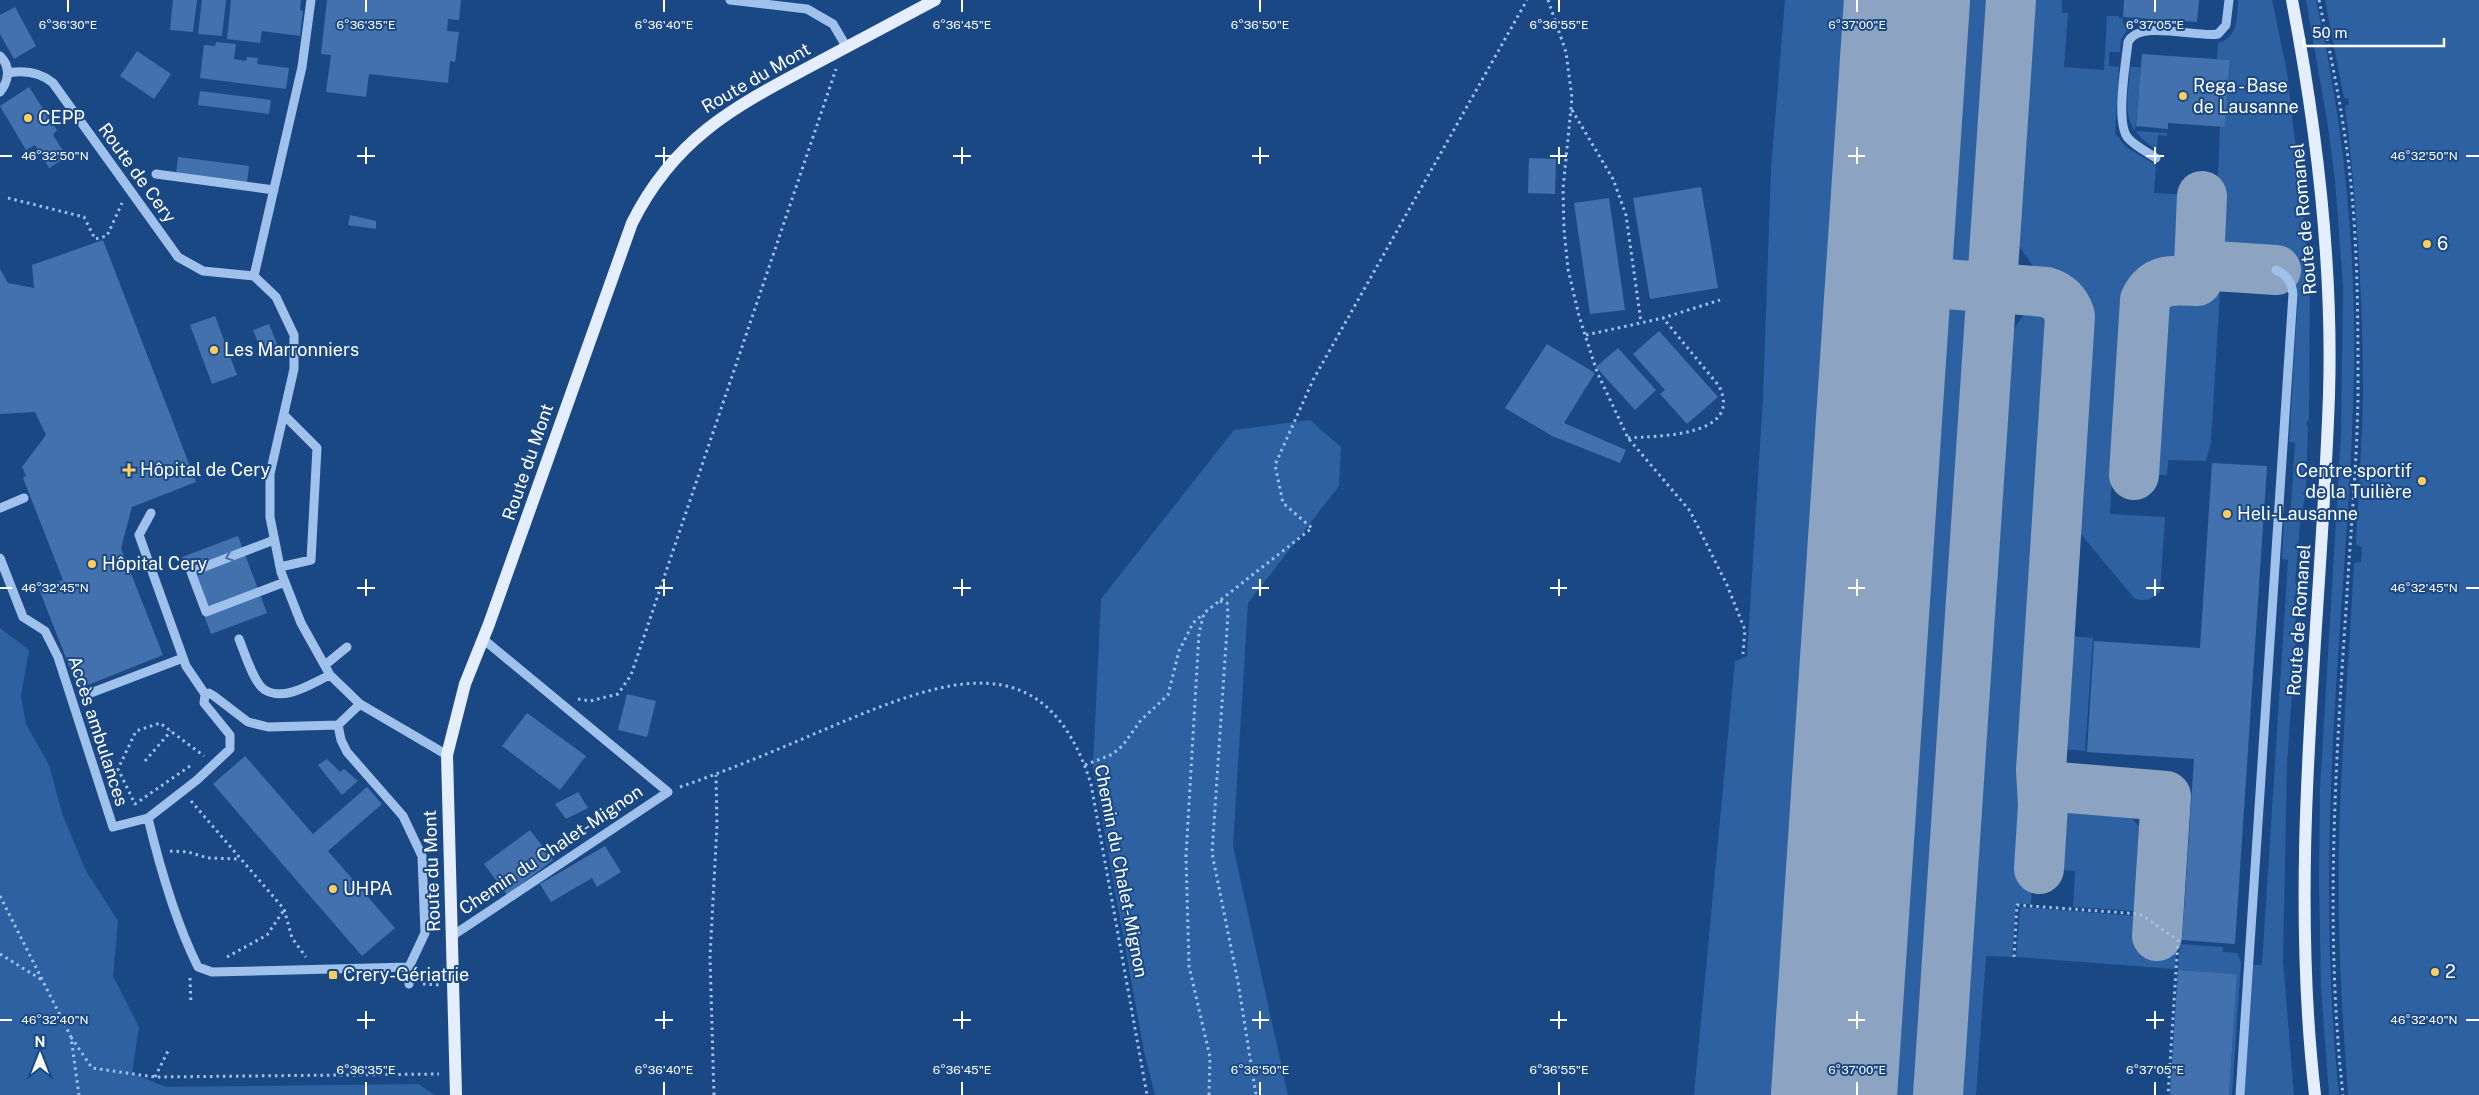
<svg xmlns="http://www.w3.org/2000/svg" width="2479" height="1095" viewBox="0 0 2479 1095" font-family="'Public Sans',sans-serif">
<style>
.green{fill:#2d61a2}
.lines{fill:none;stroke-linecap:round;stroke-linejoin:round}
.taxiway{stroke:#8ca4c2;stroke-width:50}
.runway{stroke:#8ca4c2;stroke-width:126}
.building{fill:#4371ad}
.path{stroke:#9fc1eb;stroke-width:3;stroke-dasharray:2.5 4;stroke-linecap:butt}
.minor{stroke:#9fc1eb;stroke-width:9}
.major{stroke:#e4eeff;stroke-width:12}
.oneway{stroke:#4972a8}
.ticks{fill:none;stroke:#fff;stroke-width:2}
.poi-dot{fill:#fed05b;stroke:#1a4884;stroke-width:2}
.labels{text-anchor:middle;stroke-width:4;stroke-linejoin:round;paint-order:stroke}
.street-label{font-size:18px;fill:#fff;stroke:#1a4884}
.poi-label{font-size:18px;fill:#fff;stroke:#1a4884;text-anchor:start}
.ticks-label{font-size:12px;text-anchor:middle;fill:#fff;stroke:#1a4884;stroke-width:4;stroke-linejoin:round;paint-order:stroke}
</style>
<rect width="100%" height="100%" fill="#1a4884"/>
<path class="green" d="M1785,0h89l-74,1095h-106l41,-434 12,-5 16,-259 8,-228z
M1939,0h62l-16,242c-9,36 -48,38 -62,4z
M2022,0h40v13h6l-4,54 40,3 3,-54h12v2h4v6l5,5 -7,10 -1,13h-11v14l10,1 -4,66 11,14 30,18 -2,28 42,2 -7,79c-6,2 -13,0 -20,1 -18,1 -26,15 -30,31l-12,169 -15,-1 -2,40 55,3 -5,75c-9,7 -15,11 -26,6l-59,-71 13,-210c-6,-29 -26,-46 -55,-51l-20,-29 -5,-12z
M2238,0h34l15,72 8,70 6,22 4,46 -2,2 7,69 -1,138 -3,4 2,4 -2,62 -3,4 2,3 -5,28 -5,59 4,3 -1,7 -4,3 2,32 -3,3 3,6 -9,127 -4,196 11,135h-50l9,-130h9l26,-405 -6,-1 2,-39h6l5,-77 -6,-1 9,-147c-9,-63 -77,-14 -92,-48 -6,-14 0,-36 0,-51l11,1 3,-71h5l5,-57v-9l-13,-1 1,-16c20,-5 19,-26 20,-43z
M2306,0h10c27,120 40,244 38,367 -2,125 -15,250 -21,375 -6,118 -6,236 6,353h-10l-8,-107 -2,-107 1,-92 21,-354 2,-149 -8,-105 -7,-55z
M2325,0h154v1095h-131c-4,-57 -8,-113 -9,-170 -3,-121 9,-242 15,-362l7,-1 1,-15 -6,-2c2,-49 6,-98 7,-148 0,-98 -6,-194 -18,-291l4,-2 -1,-5 -4,-1z
M2130,67h11l-6,64 32,2v3l-9,-1 -1,15c-39,-26 -29,-42 -27,-83z
M2171,288l49,2 -9,152 -5,19 -38,-1 -1,15c-12,0 -20,1 -26,-10l11,-155 6,-14z
M1950,299c18,4 27,15 28,33l-51,763h-61l51,-768c4,-17 14,-26 33,-28z
M2031,308l12,2 12,9 -32,483 13,1 -5,101h-15l-4,53 -26,-1 -10,139h-27l49,-743 26,-38z
M1310,420l31,27 -2,39 -91,117 -15,243 55,249h-133l-11,-43 -51,-285 8,-168 133,-169z
M0,628l29,22 -8,46 5,28 23,41 14,51 23,55 32,50 -5,55 26,51 -7,46 34,14 252,-3 17,11h-435z
M2070,636l23,2 -8,113 -24,-2 -4,-3 7,-104z
M2050,804l74,5 19,22 -5,80 -65,-4 2,-36 -29,-2z
M2020,907l117,9 -1,20 41,3 -2,30 -159,-12z
M2180,944l43,3v5l14,1 4,9 -9,133h-3l8,-121 -59,-4z"/>
<g class="lines">
<path class="taxiway" d="M2202,196l-3,69 77,5
M1892,225c4,29 14,47 41,58l113,9c13,4 20,11 24,24l-29,454 2,35 -4,64
M1885,336c7,-31 16,-45 48,-53
M2134,475l11,-175c11,-23 30,-20 52,-19l2,-16
M2041,770l3,9 14,8 108,9 -9,140
M1938,1095l73,-1095"/>
<path class="runway" d="M1834,1095l73,-1095"/>
</g>
<path class="building" d="M173,0h24l-4,32 -23,-2z
M202,0h24l-4,36 -24,-2z
M231,0h70l-1,10 3,1 -3,25 -38,-5 -2,12 -33,-4z
M327,0h134l-2,20 -11,-1 -1,12 12,1 -4,30 -5,-1 -2,22 -79,-9 -3,23 -40,-5 5,-37 -10,-1z
M2124,0h75l-2,22 -74,-5z
M15,7l21,39 -22,13 -14,-25v-19z
M216,42l20,2 -2,15 12,2 1,-4 11,1 -1,6 32,4 -3,21 -86,-11 4,-33 11,1z
M137,51l34,23 -17,25 -34,-23z
M2142,54l88,6 -5,67 -57,-4v6l-32,-3z
M29,87l28,43 -4,5 14,22 -18,11 -14,-23 -9,5 -26,-44z
M200,91l71,9 -2,14 -71,-9z
M178,157l71,9 -2,17 -71,-9z
M1529,158l27,1 -1,35 -27,-1z
M1701,187l17,101 -68,11 -17,-101z
M1609,198l16,112 -35,4 -16,-111z
M350,215l26,6v8l-28,-4z
M103,240l93,242 -64,25 -11,41 42,107 -85,34 -39,-100 24,-9 -40,-102 3,-2 -4,-9 24,-32 -11,-23 -35,2v-145l8,14 26,5 -2,-23z
M215,316l22,59 -25,9 -22,-59z
M269,324l8,20 -16,6 -8,-20z
M1659,331l59,66 -31,27 -27,-30 5,-4 -32,-36z
M1547,344l48,29 -31,50 62,27 -6,13 -68,-27 -47,-28z
M1618,348l38,42 -21,20 -39,-43z
M2212,463l55,3 -32,478 -53,-4 12,-181 -107,-7 7,-111 106,7z
M238,536l29,77 -56,21 -29,-77z
M627,694l29,7 -9,36 -29,-7z
M527,713l59,43 -26,34 -58,-44z
M245,756l68,78 54,-47 15,17 -54,47 67,77 -33,28 -149,-172z
M327,759l13,13 4,-3 14,12 -16,14 -24,-30z
M578,792l10,16 -22,11 -11,-15z
M530,830l23,30 -46,35 -23,-31z
M605,846l16,26 -24,15 -5,-9 -41,24 -11,-18z
M2178,970l59,4 -8,121h-59z"/>
<g class="lines">
<path class="path" d="M1548,0l18,52 6,46 -9,91 1,40 4,40 11,47 18,56 31,66 62,73 37,74 18,45 -2,24
M2319,0c13,61 26,123 32,185 7,69 7,140 7,210 -1,71 -8,143 -12,215 -11,161 -21,324 -3,485
M1572,110l41,69 13,36 15,107
M8,198l76,19 11,22 12,-3 15,-33
M1586,335l77,-17 57,-18
M1628,438c29,-2 116,-1 91,-52l-56,-68
M1220,601l7,2 1,11 -16,239 26,129 18,113
M578,699l12,2 28,-7 13,-19 205,-606
M145,761l26,-30
M1085,765l28,-11 10,-9 18,-25 27,-25 11,-44 14,-28 10,-9
M190,766l-55,38 -17,-35 18,-38 24,-8 44,33
M680,787c52,-18 104,-40 155,-62 107,-44 210,-87 256,59l56,311
M191,801l93,108 8,29 14,19
M170,851l18,1 20,6 32,1
M0,896l71,141 8,58
M0,954l42,26
M227,957l40,-22 17,-25
M2014,957l3,-52 123,9 38,26 -10,155
M190,978l1,26
M423,984l16,1
M71,1037l21,31 63,9 284,-3
M155,1077l14,-28
M714,1095l-4,-138 7,-132 -1,-50
M1209,1095l1,-38 -21,-91 -3,-110 13,-223 5,-20 108,-85 -29,-25 -8,-38 38,-85 214,-380"/>
<path class="minor" d="M730,0l77,9 26,15 13,22
M0,56c11,10 9,25 0,36
M8,73c17,-3 32,-1 45,10l125,174 25,14 51,5 22,21 18,38v34l-24,105v43l11,55 20,51 29,52 30,29 87,51
M2156,158c-9,-6 -21,-12 -28,-20 -13,-15 -2,-76 0,-96 11,-23 68,-4 90,-8l8,-9 3,-25
M156,174l118,16
M254,276l48,-209 9,-67
M0,508l24,-10
M151,513l-12,22 47,131 19,28
M274,540l-83,32 15,40 79,-30
M0,558l23,59 22,14 13,26 55,170 35,-9c12,50 27,103 50,149l14,5 197,-5
M280,567l31,-7 6,-112 -33,-33
M239,639c5,12 15,45 26,51 20,12 47,-7 65,-15
M325,665l22,-18
M88,694l95,-36
M360,704l-22,21 3,15 6,12 56,64 19,40 3,77 -16,34v17
M148,818l49,-38 33,-31v-14l-26,-32 1,-9 4,-1 5,3 34,26 20,5 70,-2
M452,936l216,-144 -185,-153
M2240,1095l53,-801c-1,-10 -6,-20 -17,-24"/>
<path class="major" d="M2292,0c25,130 41,262 37,395 -8,234 -41,466 -14,700
M456,1095l-9,-340 18,-71 24,-60 143,-401c42,-84 100,-115 179,-157 41,-22 83,-44 124,-66"/>
</g>
<defs><path id="oneway-chevron" d="M-2-3.5L2.5 0L-2 3.5" fill="none" stroke-width="1.6" stroke-linecap="round" stroke-linejoin="round" transform="scale(1.25)"/></defs>
<use class="oneway" href="#oneway-chevron" transform="translate(229 557) rotate(159)"/>
<path class="ticks" d="M68,0v12M366,0v12M664,0v12M962,0v12M1260,0v12M1559,0v12M1857,0v12M2155,0v12M366,147v17M664,147v17M962,147v17M1260,147v17M1559,147v17M1857,147v17M2155,147v17M0,156h12M357,156h18M655,156h18M953,156h18M1252,156h17M1550,156h17M1848,156h17M2146,156h18M2466,156h13M366,579v17M664,579v17M962,579v17M1260,579v17M1559,579v17M1857,579v17M2155,579v17M0,588h12M357,588h18M655,588h18M953,588h18M1252,588h17M1550,588h17M1848,588h17M2146,588h18M2466,588h13M366,1011v18M664,1011v18M962,1011v18M1260,1011v18M1559,1011v18M1857,1011v18M2155,1011v18M0,1020h12M357,1020h18M655,1020h18M953,1020h18M1252,1020h17M1550,1020h17M1848,1020h17M2146,1020h18M2466,1020h13M366,1082v13M664,1082v13M962,1082v13M1260,1082v13M1559,1082v13M1857,1082v13M2155,1082v13"/>
<g class="poi-dot">
<circle cx="2183" cy="96" r="5"/>
<circle cx="28" cy="118" r="5"/>
<circle cx="2427" cy="244" r="5"/>
<circle cx="214" cy="350" r="5"/>
<path d="M126.5 462.5h5v5h5v5h-5v5h-5v-5h-5v-5h5z"/>
<circle cx="2422" cy="481" r="5"/>
<circle cx="2227" cy="514" r="5"/>
<circle cx="92" cy="564" r="5"/>
<circle cx="333" cy="889" r="5"/>
<circle cx="2435" cy="972" r="5"/>
<rect x="328" y="970" width="10" height="10" rx="2.5"/>
</g>
<g class="labels">
<g class="street-label">
<text transform="translate(756 78) rotate(-30)" y="6">Route du Mont</text>
<text transform="translate(137 173) rotate(54)" y="6">Route de Cery</text>
<text transform="translate(2304 219) rotate(-95)" y="6">Route de Romanel</text>
<text transform="translate(528 462) rotate(-71)" y="6">Route du Mont</text>
<text transform="translate(2299 620) rotate(-86)" y="6">Route de Romanel</text>
<text transform="translate(98 731) rotate(72)" y="6">Accès ambulances</text>
<text transform="translate(551 850) rotate(-34)" y="6">Chemin du Chalet-Mignon</text>
<text transform="translate(432 871) rotate(-92)" y="6">Route du Mont</text>
<text transform="translate(1121 871) rotate(79)" y="6">Chemin du Chalet-Mignon</text>
</g>
<g class="poi-label">
<text x="2193" y="92">Rega - Base<tspan x="2193" dy="21">de Lausanne</tspan></text>
<text x="38" y="124">CEPP</text>
<text x="2437" y="250">6</text>
<text x="224" y="356">Les Marronniers</text>
<text x="140" y="476">Hôpital de Cery</text>
<text x="2412" y="477" text-anchor="end">Centre sportif<tspan x="2412" dy="21">de la Tuilière</tspan></text>
<text x="2237" y="520">Heli-Lausanne</text>
<text x="102" y="570">Hôpital Cery</text>
<text x="343" y="895">UHPA</text>
<text x="2445" y="978">2</text>
<text x="343" y="981">Crery-Gériatrie</text>
</g>
</g>
<g class="ticks-label">
<text x="68" y="29">6°36'30"E</text>
<text x="366" y="29">6°36'35"E</text>
<text x="664" y="29">6°36'40"E</text>
<text x="962" y="29">6°36'45"E</text>
<text x="1260" y="29">6°36'50"E</text>
<text x="1559" y="29">6°36'55"E</text>
<text x="1857" y="29">6°37'00"E</text>
<text x="2155" y="29">6°37'05"E</text>
<text x="55" y="160">46°32'50"N</text>
<text x="2424" y="160">46°32'50"N</text>
<text x="55" y="592">46°32'45"N</text>
<text x="2424" y="592">46°32'45"N</text>
<text x="55" y="1024">46°32'40"N</text>
<text x="2424" y="1024">46°32'40"N</text>
<text x="366" y="1074">6°36'35"E</text>
<text x="664" y="1074">6°36'40"E</text>
<text x="962" y="1074">6°36'45"E</text>
<text x="1260" y="1074">6°36'50"E</text>
<text x="1559" y="1074">6°36'55"E</text>
<text x="1857" y="1074">6°37'00"E</text>
<text x="2155" y="1074">6°37'05"E</text>
</g>
<g transform="translate(40 1055)" stroke="#1a4884" stroke-width="4" paint-order="stroke">
<path d="M0-4L9 19L0 12L-9 19Z" fill="#ffffff"/>
<text y="-8" font-size="14" font-weight="bold" text-anchor="middle" fill="#ffffff">N</text>
</g>
<path d="M2304 38v8h140v-8" fill="none" stroke="#ffffff" stroke-width="2.5"/>
<text x="2312" y="38" font-size="15" fill="#ffffff" stroke="#1a4884" stroke-width="4" paint-order="stroke">50 m</text>
</svg>
